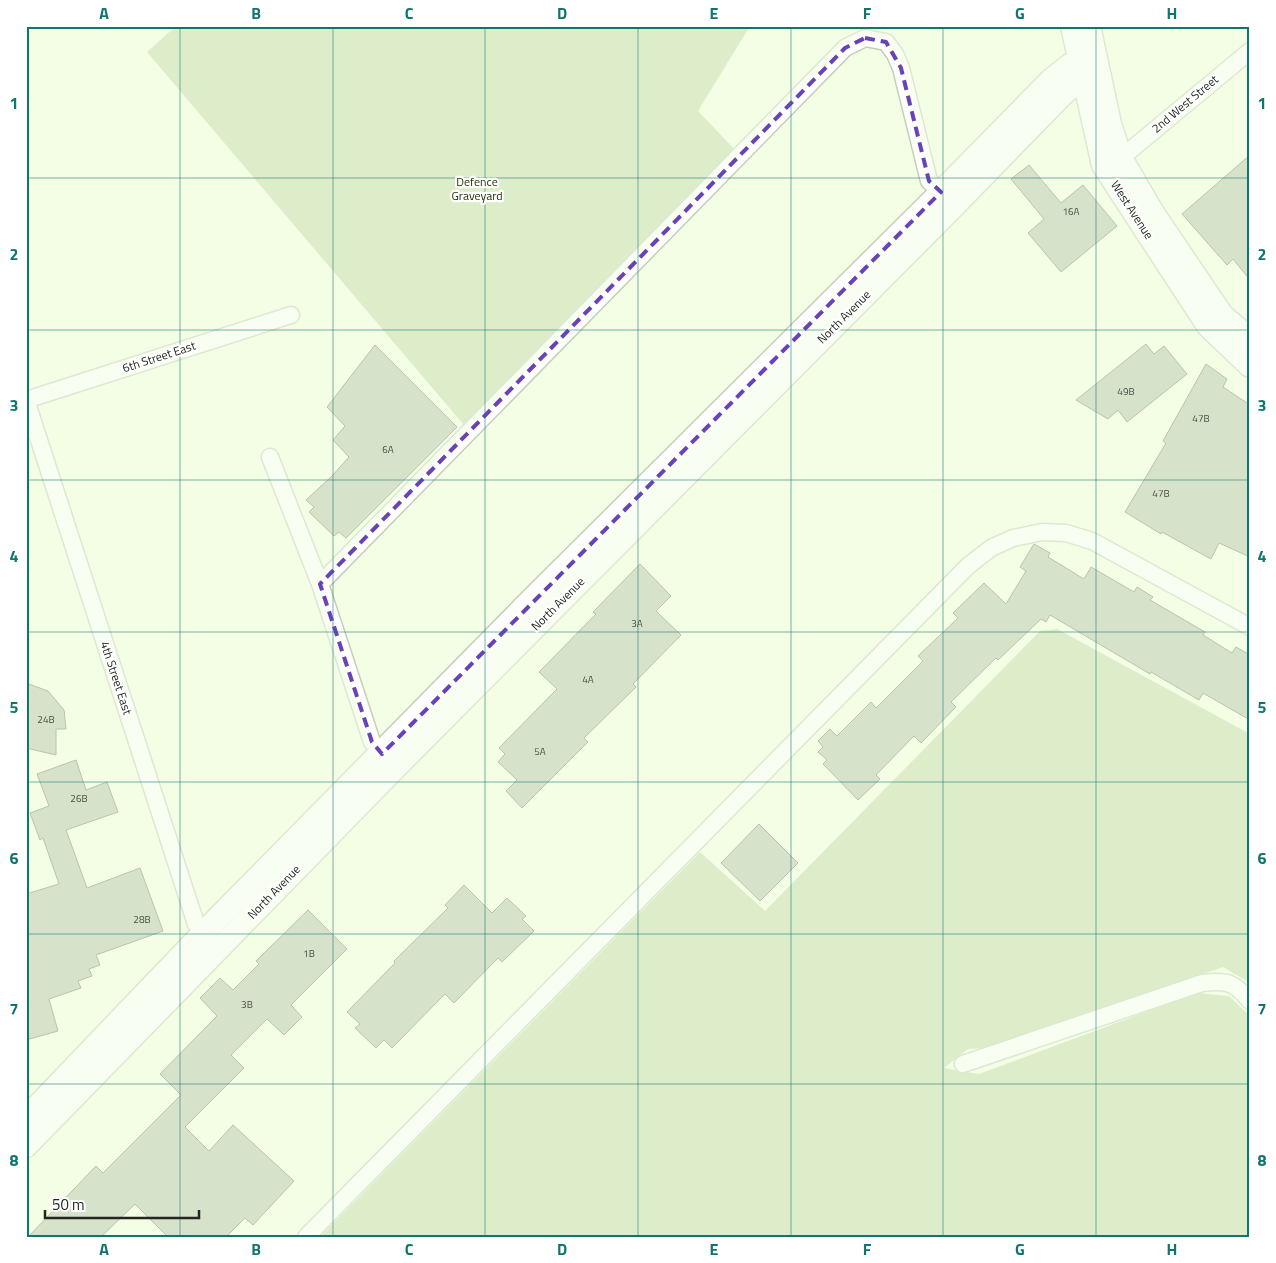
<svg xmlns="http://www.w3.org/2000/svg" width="1276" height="1263" viewBox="0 0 1276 1263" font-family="'Titillium Web',sans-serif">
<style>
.green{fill:#c4d9a6}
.building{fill:#b7c1aa;stroke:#747e68}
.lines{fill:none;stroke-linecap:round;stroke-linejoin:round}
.street-casing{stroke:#c4cfb7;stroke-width:19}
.secondary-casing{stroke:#c4cfb7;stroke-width:25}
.street{stroke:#fff;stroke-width:16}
.secondary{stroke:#fff;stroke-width:22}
.marked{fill:none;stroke:#6842ba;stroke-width:4;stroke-dasharray:10 6;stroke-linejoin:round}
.grid{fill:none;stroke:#0f766e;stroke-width:1;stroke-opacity:0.55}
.labels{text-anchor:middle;stroke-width:4.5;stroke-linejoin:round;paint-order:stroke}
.number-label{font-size:10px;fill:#494e41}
.street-label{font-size:12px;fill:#24271e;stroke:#fff}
.park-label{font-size:12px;fill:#223202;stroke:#fff}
.neatline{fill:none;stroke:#0f766e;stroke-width:2}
.grid-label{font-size:16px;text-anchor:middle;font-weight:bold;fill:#0f766e}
</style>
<rect width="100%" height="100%" fill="#f3fee5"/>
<path class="green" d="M176,26h574l-52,85 42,44 -271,276 -322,-379z
M1057,629l193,105v249l-27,-16 -233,81 -22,1 -24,19 35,6 218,-81 32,3 21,20v221h-930l380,-385 65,59 275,-280z"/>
<path class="building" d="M1250,155v125l-17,-21 -6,6 -45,-51z
M1029,165l32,38 22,-18 34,41 -56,46 -33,-39 16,-14 -33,-40z
M1146,344l8,10 10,-8 23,28 -60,48 -9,-12 -10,9 -32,-19z
M375,345l82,82 -111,111 -7,-6 -5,4 -25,-24 5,-5 -8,-7 26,-24 17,-19 -16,-17 12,-14 -18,-19z
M1206,364l21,15 -4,8 27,18v152l-31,-14 -8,16 -49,-27 -1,2 -36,-22 41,-69 -3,-2z
M1034,544l16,9 -2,4 36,22 7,-12 43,25 3,-5 16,10 -3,3 55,32 -2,3 29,18 4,-6 14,8v65l-47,-27 -4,7 -48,-28 -1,2 -100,-59 -4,7 -5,-3 -43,41 -2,-2 -45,44 5,5 -35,36 -7,-7 -38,39 4,4 -22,21 -35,-36 4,-4 -9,-8 5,-5 -5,-6 12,-12 7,7 34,-34 5,6 47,-47 -5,-5 40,-38 -5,-5 31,-30 22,21 20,-33 -6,-4z
M640,564l31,32 -15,15 25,24 -48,49 3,3 -52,51 4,4 -66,66 -16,-17 11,-11 -19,-18 7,-8 -6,-6 58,-59 -18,-17 57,-58 -3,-2z
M26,683l22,8 16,19 2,19h-10v26l-30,-7z
M76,760l10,30 21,-8 11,30 -52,18 21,58 53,-20 23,63 -67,24 4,10 -11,4 3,7 -14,5 3,7 -32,11 9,32 -32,9v-146l33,-10 -16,-46 -3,2 -10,-27 19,-7 -12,-32z
M759,824l39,39 -38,38 -39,-38z
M464,885l28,28 15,-15 19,18 -4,3 12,12 -32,31 -4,-4 -44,45 -9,-9 -53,54 -8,-8 -8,8 -21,-20 5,-4 -13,-12 48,-49 -1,-2 54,-53 -3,-3z
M308,910l39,39 -56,56 11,12 -18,18 -17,-16 -36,36 13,13 -59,59 24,24 24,-26 61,56 -41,44 -8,-7 -19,19h-58l-33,-33 -34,33h-73l68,-71 7,7 78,-78 -21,-21 57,-58 -17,-18 20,-20 13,12 26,-26 -3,-3z"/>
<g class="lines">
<defs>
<path id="street" d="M1121,158l129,-107
M26,400l170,524 14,17
M26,400l265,-85
M270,457l50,127 52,158 16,19
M320,584l525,-536 20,-10 21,4 9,12 6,14 28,113 19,17
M963,1064l239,-81c25,-3 32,-1 48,18
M306,1237l662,-671 23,-18 22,-10 29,-6 24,1 26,8 158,86"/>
<path id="secondary" d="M1072,26l31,139 105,161 42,40
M1089,26l21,98 11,34 32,55 69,102 28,24
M26,1118l177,-185 327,-332 411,-409 110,-112 19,-15 25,-9
M26,1146l368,-377 561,-564 108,-111c11,-10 22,-14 37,-18"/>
</defs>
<use href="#street" class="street-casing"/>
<use href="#secondary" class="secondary-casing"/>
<use href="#street" class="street"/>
<use href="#secondary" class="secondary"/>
</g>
<path d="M0 0H1276V1263H0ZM865,38l21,4 15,26 28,113 12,11 -559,562 -10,-12 -52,-158 525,-536z" fill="#f3fee5" fill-opacity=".55" fill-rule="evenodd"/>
<path class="marked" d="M865,38l21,4 15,26 28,113 12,11 -559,562 -10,-12 -52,-158 525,-536z"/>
<path class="grid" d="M180,26v1211M333,26v1211M485,26v1211M638,26v1211M791,26v1211M943,26v1211M1096,26v1211M26,178h1224M26,330h1224M26,480h1224M26,632h1224M26,782h1224M26,934h1224M26,1084h1224"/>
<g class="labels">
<g class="number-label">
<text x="1071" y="215">16A</text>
<text x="1126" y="395">49B</text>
<text x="1201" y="422">47B</text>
<text x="388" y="453">6A</text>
<text x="1161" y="497">47B</text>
<text x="637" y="627">3A</text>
<text x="588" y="683">4A</text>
<text x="46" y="723">24B</text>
<text x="540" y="755">5A</text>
<text x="79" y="802">26B</text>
<text x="142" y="923">28B</text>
<text x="309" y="957">1B</text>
<text x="247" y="1008">3B</text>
</g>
<g class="street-label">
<text transform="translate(1185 104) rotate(-40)" y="4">2nd West Street</text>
<text transform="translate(1132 210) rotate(57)" y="4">West Avenue</text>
<text transform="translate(844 317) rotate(-45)" y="4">North Avenue</text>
<text transform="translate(159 357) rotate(-18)" y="4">6th Street East</text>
<text transform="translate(558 604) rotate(-45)" y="4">North Avenue</text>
<text transform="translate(116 678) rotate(72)" y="4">4th Street East</text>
<text transform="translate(274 892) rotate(-46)" y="4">North Avenue</text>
</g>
<g class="park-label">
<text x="477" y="186">Defence<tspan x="477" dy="14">Graveyard</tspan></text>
</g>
</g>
<rect width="1276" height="1263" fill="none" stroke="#ffffff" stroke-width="55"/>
<path d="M45 1210v8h154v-8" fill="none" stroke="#24271e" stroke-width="2.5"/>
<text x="52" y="1210" font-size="15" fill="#24271e" stroke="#ffffff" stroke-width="4" paint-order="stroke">50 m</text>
<rect x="28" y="28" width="1220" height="1208" class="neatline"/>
<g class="grid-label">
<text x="104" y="19">A</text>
<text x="256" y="19">B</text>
<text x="409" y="19">C</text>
<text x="562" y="19">D</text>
<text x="714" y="19">E</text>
<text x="867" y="19">F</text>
<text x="1020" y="19">G</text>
<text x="1172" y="19">H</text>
<text x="14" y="109">1</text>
<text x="1262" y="109">1</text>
<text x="14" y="260">2</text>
<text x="1262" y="260">2</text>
<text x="14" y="411">3</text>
<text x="1262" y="411">3</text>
<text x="14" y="562">4</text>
<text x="1262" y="562">4</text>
<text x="14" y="713">5</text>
<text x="1262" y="713">5</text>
<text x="14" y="864">6</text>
<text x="1262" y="864">6</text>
<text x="14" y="1015">7</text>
<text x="1262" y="1015">7</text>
<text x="14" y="1166">8</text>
<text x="1262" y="1166">8</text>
<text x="104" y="1255">A</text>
<text x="256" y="1255">B</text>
<text x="409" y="1255">C</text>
<text x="562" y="1255">D</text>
<text x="714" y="1255">E</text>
<text x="867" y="1255">F</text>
<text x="1020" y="1255">G</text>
<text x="1172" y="1255">H</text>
</g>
</svg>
